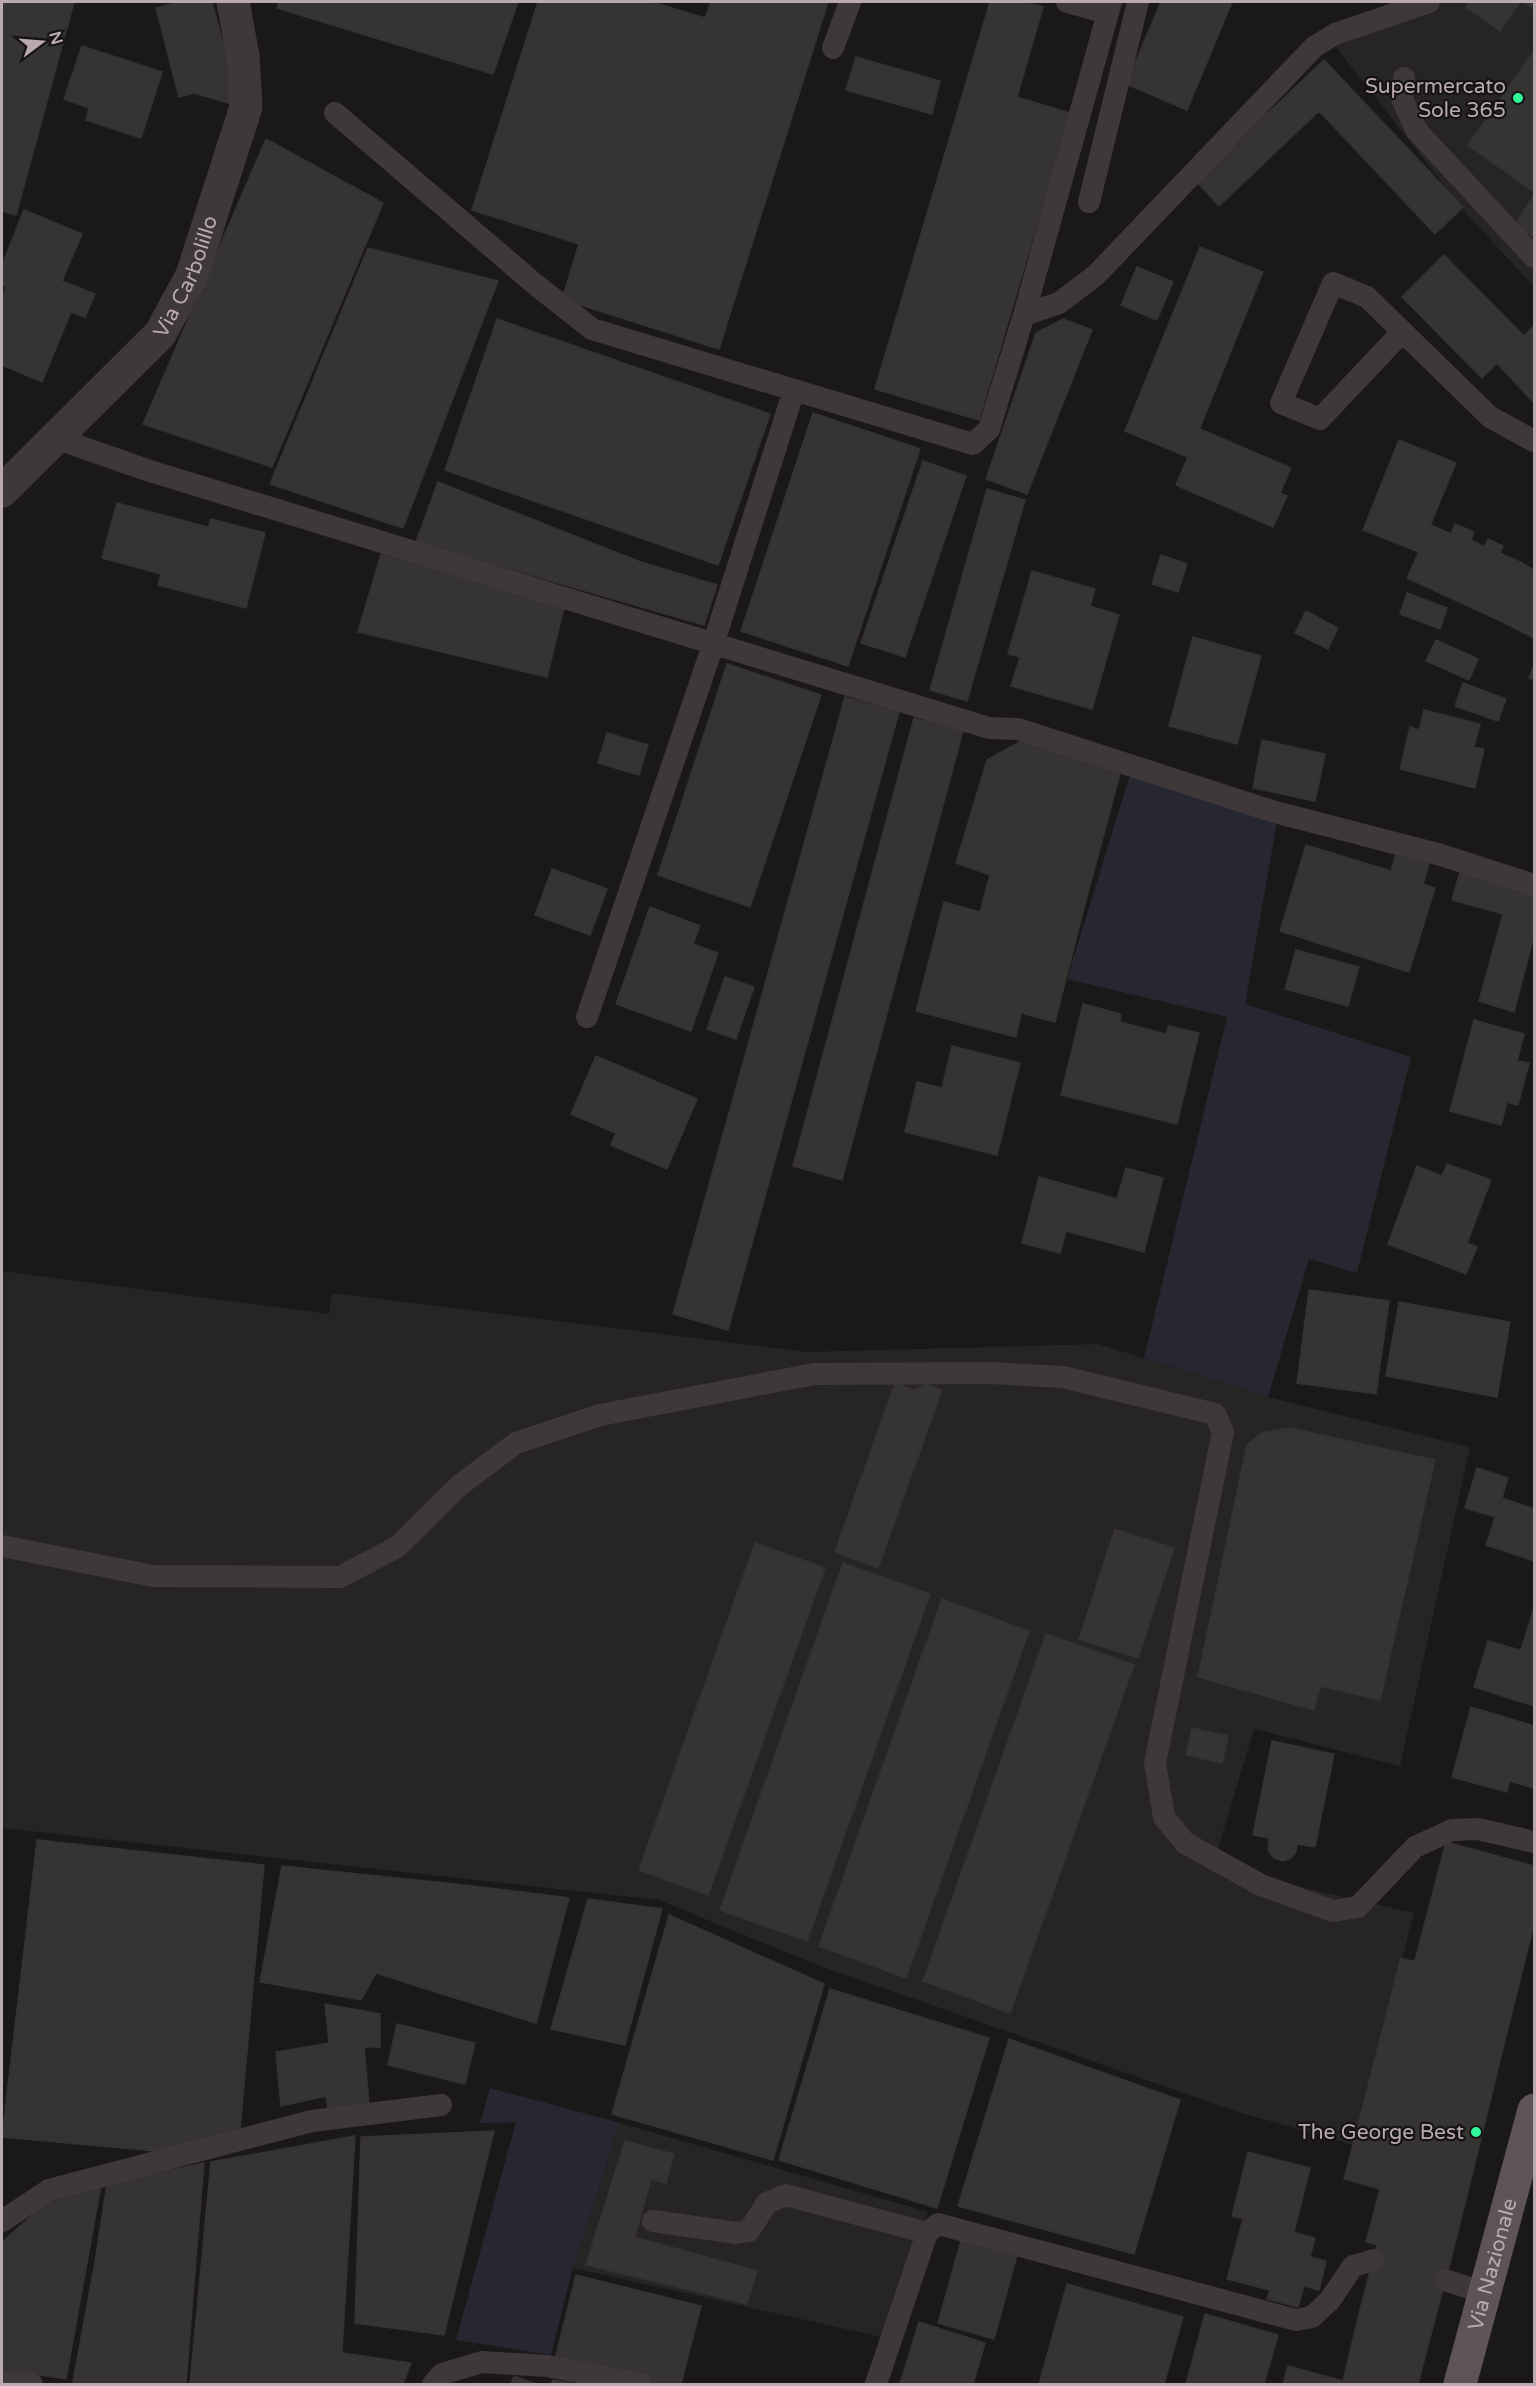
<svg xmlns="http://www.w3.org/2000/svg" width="1536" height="2386" viewBox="0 0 1536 2386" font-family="'Varela Round',sans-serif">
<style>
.built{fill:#272424}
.green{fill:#272732}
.building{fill:#363333;stroke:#363232;stroke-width:1.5}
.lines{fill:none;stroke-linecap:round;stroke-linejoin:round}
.service{stroke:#3f383b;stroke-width:22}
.minor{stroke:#3f383b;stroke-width:33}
.primary{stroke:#5e5458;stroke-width:33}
.poi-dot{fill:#30f999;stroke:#151313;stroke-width:2}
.labels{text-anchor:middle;stroke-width:4.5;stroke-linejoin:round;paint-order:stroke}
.poi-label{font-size:21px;fill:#baa9b1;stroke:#151313;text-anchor:end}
.street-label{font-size:21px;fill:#baa9b1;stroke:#151313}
</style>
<rect width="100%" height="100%" fill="#1a1818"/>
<path class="built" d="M1415,2h119v285l-68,-74 -134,-171z
M2,1271l327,43 3,-21 476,59 290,-8 170,53 202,50 -70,319 -146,-37 -36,120 53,31 143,33 -61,232 -118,-34 -418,-146 -158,-65 -657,-72z
M620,2123l308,89 -47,125 -308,-69z"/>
<path class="green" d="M1130,775l147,47 -32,182 166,53 -54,216 -48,-14 -41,138 -124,-39 83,-341 -160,-38z
M490,2088l130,35 -47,145 -22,87 -95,-15 60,-218 -36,1z"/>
<path class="building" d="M2,2h72l-58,213 -14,-4z
M178,2h34l24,88 -4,14 -38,-11 -15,4 -23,-89z
M279,2h239l-25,72 -216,-66z
M538,2h114l53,16 6,-16h117l-109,347 -157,-50 17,-55 -107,-34z
M990,2h35l18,5 -26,90 53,16 -91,307 -104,-31z
M1161,2h71l-45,108 -61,-26z
M1470,2h50l-20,29 -34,-24z
M1524,2h10v7z
M82,46l80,26 -21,66 -55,-18 3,-12 -25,-9z
M1534,51v141l-66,-47z
M856,57l84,24 -8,33 -86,-24z
M1324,60l139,147 -28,27 -116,-123 -100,95 -23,-25z
M266,139l117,64 -111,264 -129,-43z
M1534,195v42l-19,-13z
M24,210l58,24 -20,47 33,13 -10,23 -14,-5 -29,70 -40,-17v-67l4,-11 -4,-2v-20z
M1200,247l63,25 -75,185 -63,-26z
M368,248l130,33 -95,247 -133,-44z
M1444,255l80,81 -42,42 -80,-81z
M1137,267l36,15 -16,38 -36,-15z
M497,319l273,95 -52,151 -273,-95z
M1063,319l29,11 -65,164 -41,-15 50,-146z
M1534,326v77l-38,-41z
M813,413l107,36 -72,217 -107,-35z
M1200,429l91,39 -11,25 7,3 -14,31 -97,-42z
M1399,440l57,23 -37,89 -56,-22z
M923,461l43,15 -61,181 -44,-14z
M438,482l200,79 79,24 -13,40 -288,-83z
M987,489l38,11 -58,201 -37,-11z
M117,503l91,24 3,-8 54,14 -19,75 -88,-23 3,-11 -59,-16z
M1455,524l19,8 -3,8 13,7 4,-8 15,7 -3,7 20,9 -26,56 -87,-40 24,-53 20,9z
M381,554l183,54 -17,69 -189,-45z
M1161,555l26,9 -9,28 -26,-8z
M1520,562l14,8v68l-40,-20z
M1032,571l63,18 -5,17 29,9 -27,94 -81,-23 9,-29 -12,-3z
M1407,593l40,15 -7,21 -40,-15z
M1306,611l32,17 -10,21 -33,-16z
M1193,637l68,19 -24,88 -68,-18z
M1436,640l42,19 -9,21 -43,-19z
M727,664l94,31 -71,212 -92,-32z
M1534,665v15l-5,-2z
M1463,683l43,16 -8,22 -43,-15z
M845,697l54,15 -171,618 -55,-16z
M1424,710l56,14 -6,23 10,2 -9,39 -75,-19 10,-42 9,3z
M914,718l49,13 -121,449 -49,-14z
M607,733l41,12 -9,30 -41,-12z
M1023,740l97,34 -34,126 -96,-25 -34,-12 31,-103z
M1262,740l63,14 -10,47 -62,-13z
M1306,845l85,26 6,-20 33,10 -7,23 12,4 -26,84 -129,-41z
M552,869l55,20 -17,46 -55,-20z
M1460,872l74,24v39l-20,77 -35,-11 24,-87 -51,-14z
M990,875l96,25 -31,122 -34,-9 -5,24 -100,-26 28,-109 36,10z
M650,907l50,19 -7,18 25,9 -27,78 -75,-27z
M1296,950l63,17 -11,39 -63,-17z
M725,977l29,10 -18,52 -29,-10z
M1083,1004l38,10 -1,8 46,12 3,-8 30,7 -22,91 -116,-29z
M1474,1020l50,14 -7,27 12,2 -11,42 -11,-3 -6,23 -51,-14z
M952,1046l68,17 -23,92 -92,-23 12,-50 25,6z
M596,1056l101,43 -30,70 -56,-24 5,-12 -45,-19z
M1447,1164l44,16 -24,63 10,4 -11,27 -78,-30 29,-78 25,10z
M1126,1168l37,10 -19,74 -78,-21 -6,22 -38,-10 17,-66 78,22z
M1309,1290l80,11 -13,93 -79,-11z
M1399,1302l111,20 -13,75 -111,-21z
M895,1383l19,7 12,-6 16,6 -64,178 -43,-16z
M1290,1428l145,32 -55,240 -60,-14 -6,24 -116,-33 49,-232 14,-12z
M1477,1468l31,10 -12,39 -31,-9z
M1502,1498l32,11v52l-48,-16z
M1115,1529l59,19 -36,110 -59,-19z
M755,1543l70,25 -117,327 -69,-25z
M843,1563l87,31 -123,347 -87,-31z
M942,1599l87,32 -123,347 -87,-32z
M1534,1608v46l-13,-4z
M1046,1634l88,31 -124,348 -87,-32z
M1488,1641l46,13v52l-60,-19z
M1471,1707l63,19v62l-25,-7 -2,11 -55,-15z
M1192,1728l36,8 -6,27 -36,-8z
M1272,1741l62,13 -19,93 -18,-3 -1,8 -5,6 -8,3 -9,-3 -6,-8 1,-12 -16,-3z
M37,1840l227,25 -24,264 -74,23 -164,-15z
M1446,1842l88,24v58l-16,64 -103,-27z
M282,1866l191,20 -31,108 -66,-21 -15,27 -101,-18z
M473,1886l96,12 -33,125 -94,-29z
M588,1899l74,10 -37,136 -74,-16z
M669,1915l155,69 -51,176 -161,-46z
M1401,1958l117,30 -24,97 -118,-30z
M830,1989l159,49 -52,170 -158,-48z
M325,2004l55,10v33h-16l5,58 -41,5 -2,-14 -45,10 -5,-54 53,-9z
M397,2024l78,19 -10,41 -77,-19z
M1009,2039l171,61 -46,154 -176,-48z
M1376,2055l118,30 -22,90 -119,-30z
M494,2131l-50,204 -89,-12 6,-186z
M355,2136l-15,248h-150l21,-222z
M625,2141l49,13 -8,29 -15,-4 -16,58 122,34 -10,33 -161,-39z
M1353,2145l119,30 -22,88 -84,-21 14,-53 -36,-10z
M1248,2152l62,16 -16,64 -62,-16z
M204,2163l-9,107 -100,-8 12,-78z
M101,2185l-35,194 -64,-10v-127l43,-38z
M1243,2219l72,19 -5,19 16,4 -7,29 -15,-4 -6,21 -31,-8 3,-9 -43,-11z
M962,2237l56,15 -24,87 -56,-16z
M1377,2245l73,18 -19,71 -72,-20z
M95,2262l100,8 -9,114h-89l-24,-2z
M576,2275l125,31 -20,78h-24l-102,-25z
M1067,2284l116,33 -19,67h-125z
M1205,2314l73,21 -14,49h-78z
M1359,2314l72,20 -13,50h-61l-14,-3z
M919,2322l66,21 -12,41h-73z
M342,2353l69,10 -8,21h-63z
M1288,2366l55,15 14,3h-74z
M514,2376l22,8h-25z
M553,2380l23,4h-25z"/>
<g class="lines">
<path class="service" d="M1067,2l40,11
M833,48l17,-46
M1404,78l-2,21 15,32 117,126
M335,113l201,172 56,44 381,115 16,-15 35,-114 87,-313
M1089,202l49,-200
M1024,315l35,-12 37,-28 218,-228 21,-13 94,-32
M1402,332l-82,87 -39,-16 52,-120 34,14 123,120 44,24
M55,438l95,33 839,257 29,1 257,83 166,43 93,30
M587,1017l126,-372 81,-255
M2,1546l151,30 187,1 57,-30 63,-62 56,-42 84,-28 214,-41 176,-1 73,4 152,37 8,18 -68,331 9,54 21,26 76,42 72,26 25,-4 57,-60 37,-17 26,-1 56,13
M2,2221l47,-31 263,-69 129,-16
M653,2221l83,12 13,-2 18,-28 19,-8 141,38
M1445,2280l40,13
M2,2381l30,3
M433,2384l9,-10 40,-12 65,4 94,18
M876,2384l51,-151 11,-9 358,96 16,-3 18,-17 23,-34 21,-6"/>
<path class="minor" id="s1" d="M2,491l158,-157 32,-59 54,-168 -3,-51 -10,-54"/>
<path class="primary" id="s2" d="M1460,2384l74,-274"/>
</g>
<g class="poi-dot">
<circle cx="1518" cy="98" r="6"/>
<circle cx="1476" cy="2132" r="6"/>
</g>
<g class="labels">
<g class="poi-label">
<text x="1506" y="93">Supermercato<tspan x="1506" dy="24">Sole 365</tspan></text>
<text x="1464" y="2139">The George Best</text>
</g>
<g class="street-label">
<text dy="7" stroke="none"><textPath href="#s1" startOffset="286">Via Carbolillo</textPath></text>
<text dy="7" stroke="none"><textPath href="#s2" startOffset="124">Via Nazionale</textPath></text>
</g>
</g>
<rect width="1536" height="2386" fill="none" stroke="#baa9b1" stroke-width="6"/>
<g transform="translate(42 42) rotate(74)" stroke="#151313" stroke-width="4.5" paint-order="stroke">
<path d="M0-4.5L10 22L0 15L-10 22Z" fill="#baa9b1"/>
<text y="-9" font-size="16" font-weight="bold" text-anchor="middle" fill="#baa9b1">N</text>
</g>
</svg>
